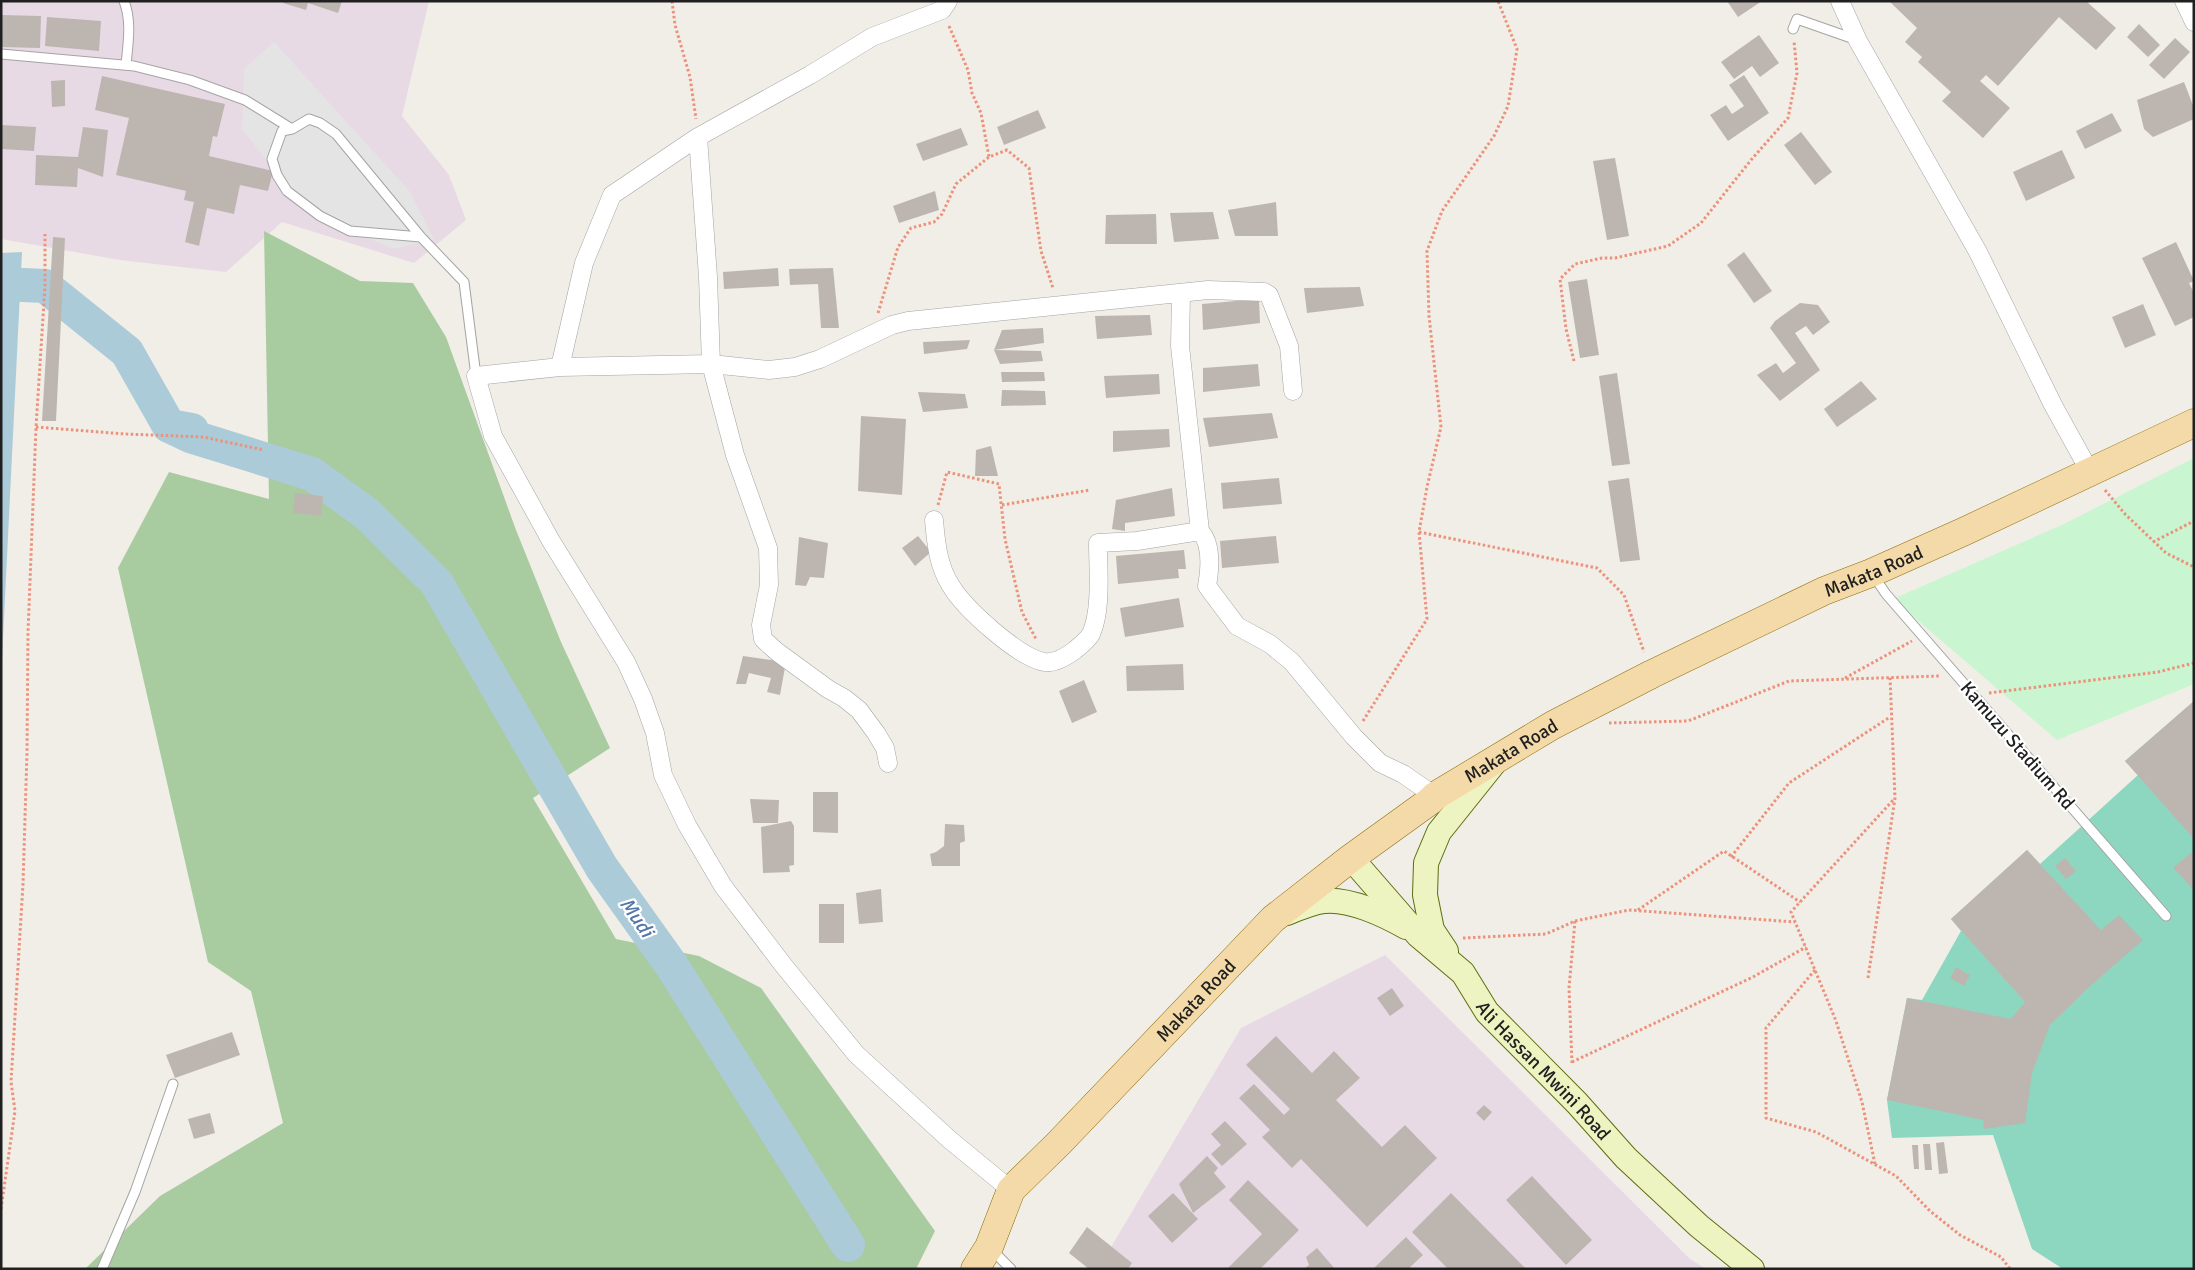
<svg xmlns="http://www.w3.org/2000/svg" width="2195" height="1270" viewBox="0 0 2195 1270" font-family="Signika,sans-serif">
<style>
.industrial{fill:#e8dae4}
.forest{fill:#a9cba0}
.park{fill:#c9f5d1}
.pitch{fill:#8dd7c1}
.parking{fill:#e4e4e4}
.water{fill:#accbd9}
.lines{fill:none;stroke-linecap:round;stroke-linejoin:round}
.river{stroke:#accbd9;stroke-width:34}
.building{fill:#bdb6b0}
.service-casing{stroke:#a4a4a4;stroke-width:11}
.minor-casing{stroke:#a4a4a4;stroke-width:19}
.secondary-casing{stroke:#5c6f0f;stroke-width:26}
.primary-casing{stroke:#8e6f0e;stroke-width:29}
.path{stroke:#ed917b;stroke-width:3;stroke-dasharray:2.5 2.5;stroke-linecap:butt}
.service{stroke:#fff;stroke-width:9}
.minor{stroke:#fff;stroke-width:18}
.secondary{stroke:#edf4c1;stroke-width:24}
.primary{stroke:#f4daa8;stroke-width:28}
.labels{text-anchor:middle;stroke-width:4.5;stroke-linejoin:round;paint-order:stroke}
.street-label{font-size:19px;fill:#202020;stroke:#fff}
.water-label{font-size:20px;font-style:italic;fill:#5477a8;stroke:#fff}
</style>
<rect width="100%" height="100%" fill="#f0eee7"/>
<path class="industrial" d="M1,1h428l-27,115 47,59 17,45 -52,43 -132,-41 -56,50 -106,-12 -119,-21z
M1385,955l305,304 16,10h-608l143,-241z"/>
<path class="forest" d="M264,231l96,50 53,2 33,54 70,193 45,112 49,106 -77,50 83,141 83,17 62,32 174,243 -19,38h-831l75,-73 123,-73 -32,-132 -43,-29 -90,-394 51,-96 100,27z"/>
<path class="park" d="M2194,458v226l-137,56 -164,-141 171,-75z"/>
<path class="pitch" d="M2194,701v568h-131l-31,-20 -39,-114 -101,3 -5,-38 20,-102 15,2 39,-69 -10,-12 76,-69 13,14 98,-89 -13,-14z"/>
<path class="parking" d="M274,42l136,150 24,47 -40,10 -81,-34 -33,-38 -38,-48 2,-60z"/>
<path class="water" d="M22,252l-21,427v-426z"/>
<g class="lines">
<path class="river" d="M1,284l44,2 82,66 42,74 23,4
M169,426l21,10 122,38 55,40 69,68 166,286 70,98 176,279"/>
</g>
<path class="building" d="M284,1h58l-4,12 -30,-10 -2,7 -23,-7z
M1727,1h35l-24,16z
M1889,1h197l30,27 -20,22 -37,-33 -61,69 -12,-11 -6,6 30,27 -27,30 -41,-37 9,-9 -33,-30 4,-5 -17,-15 12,-14z
M1,15l40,1 -1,32 -39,-1z
M47,17l54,4 -2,30 -54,-5z
M2139,24l21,21 -12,12 -21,-20z
M1759,35l20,28 -19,14 -8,-11 -18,13 -13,-17z
M2175,38l15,14 -26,27 -15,-14z
M1744,75l25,38 -41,28 -18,-26 16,-10 6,9 12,-8 -15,-21z
M102,76l123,28 -8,33 -4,-1 -4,20 64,15 -5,20 -28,-6 -6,29 -27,-6 -8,38 -14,-4 9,-40 -10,-2 2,-9 -70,-16 13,-57 -34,-8z
M65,80v26l-13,1 -1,-26z
M2184,82l10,26v11l-41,18 -9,-8 -7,-29z
M1038,110l8,18 -42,17 -7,-18z
M2112,113l10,18 -37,18 -9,-18z
M1,125l35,2 -2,24 -33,-2z
M83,127l25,3 -5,47 -25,-9 -1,19 -42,-2 1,-30 42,2z
M961,128l7,17 -45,16 -7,-17z
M1801,132l31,40 -17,13 -31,-40z
M2062,150l13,28 -49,23 -13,-29z
M1615,158l14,78 -22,4 -14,-79z
M935,191l4,19 -40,13 -6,-17z
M1276,202l2,34h-43l-7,-26z
M1213,212l6,27 -45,3 -4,-29z
M1156,214l1,30h-52l1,-29z
M53,237l12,1 -9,183h-14z
M2176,242l18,39 -5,2 5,10v24l-19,9 -33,-68z
M1744,252l28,39 -18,12 -27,-38z
M778,268l1,18 -55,3 -1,-17z
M833,268l6,60h-18l-3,-44 -28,1 -1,-16z
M1587,279l12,76 -19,3 -12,-76z
M1360,287l4,19 -57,7 -3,-25z
M1259,299l1,24 -57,7 -1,-26z
M1800,303l18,2 12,17 -17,13 -7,-9 -11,7 25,37 -40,31 -23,-26 19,-12 7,10 13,-10 -26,-35 5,-7z
M2143,304l13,31 -31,13 -13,-31z
M1150,315l2,20 -55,4 -2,-23z
M1043,328l1,15 -50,7 8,-20z
M970,340l-3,9 -43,5 -1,-12z
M994,350l47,1 2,10 -43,3z
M1258,364l2,22 -57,6v-24z
M1001,372h43l1,9 -43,1z
M1617,373l13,91 -18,2 -13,-90z
M1159,374l1,20 -54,4 -2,-22z
M1861,381l16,18 -40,28 -13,-18z
M1002,390l43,1 1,14 -45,1z
M918,392l47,2 3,14 -45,4z
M1272,413l6,25 -69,9 -6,-29z
M861,416l45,3 -4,76 -44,-4z
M1169,429l1,18 -57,5v-21z
M991,446l7,30h-23l1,-26z
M1279,478l3,26 -59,5 -2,-26z
M1629,478l11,82 -20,2 -12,-81z
M1172,488l3,28 -50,7v8l-13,-2 4,-29z
M295,493l28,3 -2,20 -28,-3z
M918,536l13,16 -16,14 -13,-18z
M1276,536l3,27 -57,5 -2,-27z
M799,537l29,6 -4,35 -14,-1 -4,9 -11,-1z
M1184,550l2,19h-8l1,9 -61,6 -2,-28z
M1179,598l5,29 -59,10 -5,-29z
M743,656l43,6 -6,33 -13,-3 4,-14 -22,-5 -3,11h-10z
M1183,664l1,26 -57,1 -1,-25z
M1084,680l13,32 -25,11 -13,-32z
M2194,701v138l-69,-78z
M813,792h25v41l-25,-1z
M750,799l29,1 -1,23h-25z
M791,821l3,5v39l-5,1 1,6 -27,1 -2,-46z
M945,824l19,1 1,16 -5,2v23h-28l-2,-12 6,-2 8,-6z
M2027,850l74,80 18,-15 24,25 -55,48 -38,37 -18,48 -7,50 -41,6 -1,-9 -96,-20 20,-102 104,21 14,-17 -74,-83z
M2194,850v40l-21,-22z
M2065,858l11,13 -10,8 -11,-13z
M881,889l2,33 -24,2 -3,-31z
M819,904h25v39h-25z
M1956,967l14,8 -6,11 -14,-8z
M1392,988l12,18 -14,10 -13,-18z
M232,1032l8,23 -65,23 -9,-23z
M1276,1036l36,37 22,-22 26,27 -24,22 46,47 23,-22 32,33 -70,69 -66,-68 -9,9 -30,-31 8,-7 -31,-32 15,-14 30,31 6,-6 -44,-44z
M1484,1105l8,7 -8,9 -8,-8z
M210,1113l5,20 -21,6 -6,-20z
M1225,1121l22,23 -25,22 -11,-12 10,-9 -10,-11z
M1944,1142l4,31 -9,1 -3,-31z
M1923,1144h7l2,26h-7z
M1912,1145h6l1,24h-5z
M1207,1156l11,12 -4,5 12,14 -33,26 -14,-29z
M1532,1176l60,64 -26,25 -60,-65z
M1248,1180l51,50 -39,39h-33l35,-35 -33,-34z
M1173,1193l25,26 -26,24 -24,-27z
M1451,1193l75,76h-78l-36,-37z
M1087,1227l45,36 -4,6h-39l-20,-16z
M1406,1237l17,18 -15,14h-35z
M1317,1248l18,21h-31l5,-4 -3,-8z"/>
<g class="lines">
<defs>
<path id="service" d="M124,1c8,21 4,42 2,64
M1793,29l4,-10 60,21
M1,54l133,12 56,14 55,20 47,29
M421,237l-71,-6 -30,-15 -33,-25 -10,-16 -5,-16 10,-28 10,-2 17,-10 11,4 16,11 85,103 43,45 12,94
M1873,575l13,19 280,322
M991,1249l20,20
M102,1269l33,-77 38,-108"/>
<path id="minor" d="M1840,1l18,40 120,211 75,153 37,67
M2184,1l10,21
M1181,293l-1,53 20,185c12,13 10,38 7,55l30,40 33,18 22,18 62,75 26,26 23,11 32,22
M560,367l24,-104 28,-68 86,-58
M934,520c2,23 4,46 17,66 14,23 67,71 93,76 11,2 23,-6 31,-12 5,-4 13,-11 16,-16 11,-24 7,-66 7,-91l39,-2 63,-10
M888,763l-3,-15 -9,-15 -17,-23 -15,-12 -16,-9 -52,-38 -13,-12 -2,-14 8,-40 -1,-37 -33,-93 -24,-91 -3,-87 -10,-140 112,-62 62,-38 70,-27 6,-9
M1011,1190l-61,-50 -94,-86 -72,-88 -61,-80 -36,-61 -24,-50 -8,-42 -12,-34 -17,-37 -75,-121 -58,-105 -17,-60 84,-9 151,-3 58,6 26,-3 25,-8 72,-34 16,-4 300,-31 56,2 5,3 20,51 4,45"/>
<g id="secondary">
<path id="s1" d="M1351,858l67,77 45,38 24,39 90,91 49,55 73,68 53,43"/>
<path d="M1287,913c12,-5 24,-10 37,-12 25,-3 61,14 82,26"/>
<path d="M1446,951l-14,-21 -7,-35 1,-32 13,-31 56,-70"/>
</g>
<g id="primary">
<path id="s2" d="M975,1269l14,-22 22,-57 48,-47 214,-224 78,-61 79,-57 5,-5 118,-71 99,-51 172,-83 47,-18 92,-41 231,-109"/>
</g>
</defs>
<use href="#service" class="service-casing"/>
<use href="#minor" class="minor-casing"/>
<use href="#secondary" class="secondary-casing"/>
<use href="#primary" class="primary-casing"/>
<path class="path" d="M672,1l3,24 15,52 6,42
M949,26l19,44 4,23 9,20 8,44
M878,313l20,-66 13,-19 23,-6 8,-8 14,-30 33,-27 18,-7 22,18 12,83 12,37
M1574,361l-8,-32 -6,-50 15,-15 27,-6h13l53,-12 33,-23 50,-63 37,-42 9,-45 -3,-32
M36,427l89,7 78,3 61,13
M2105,490l20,24 41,39 28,14
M938,505l9,-33 52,12 6,55 17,73 14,27
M1002,505l88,-15
M1419,532l178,36 27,27 20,57
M2153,542l41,-21
M1845,678l67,-37
M1989,693l169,-21 36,-9
M1363,721l64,-102 -8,-87 8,-45 14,-60 -12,-111 -2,-65 15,-40 52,-75 14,-30 9,-57 -19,-48
M1609,723l79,-2 101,-40 151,-5
M1731,857l58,-74 101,-66
M1638,910l86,-59 76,51
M1463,938l83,-4 29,-13 54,-11 166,12
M1815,970l-49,58v90l50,14 80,44 34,35 30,24 41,22 9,12
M1868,978l27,-180 -5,-121
M1572,1062l181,-85 53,-30
M1572,1063l-3,-75 6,-67
M1875,1164l-13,-62 -26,-81 -45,-109 104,-114
M1,1209l14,-98 -4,-29 12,-198 4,-132 1,-119 8,-206 9,-141v-52"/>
<use href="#service" class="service"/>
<use href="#minor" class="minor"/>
<use href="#secondary" class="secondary"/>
<use href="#primary" class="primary"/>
</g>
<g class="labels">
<g class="street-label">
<text dy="7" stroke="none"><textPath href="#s2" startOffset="1161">Makata Road</textPath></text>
<text transform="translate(2018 745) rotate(49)" y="7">Kamuzu Stadium Rd</text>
<text dy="7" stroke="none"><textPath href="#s2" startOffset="756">Makata Road</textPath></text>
<text dy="7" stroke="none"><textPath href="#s2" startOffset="352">Makata Road</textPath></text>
<text dy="7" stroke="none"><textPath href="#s1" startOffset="288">Ali Hassan Mwini Road</textPath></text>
</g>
<g class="water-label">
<text transform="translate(637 917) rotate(55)" y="7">Mudi</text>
</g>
</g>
<rect width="2195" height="1270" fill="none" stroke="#202020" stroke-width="5"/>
</svg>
